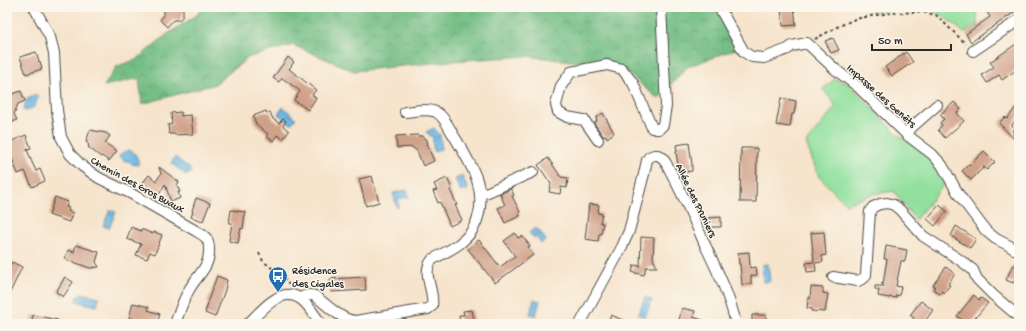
<svg xmlns="http://www.w3.org/2000/svg" width="1026" height="331" viewBox="0 0 1026 331" font-family="'Gochi Hand',sans-serif">
<style>
.green{fill:#91e09e;stroke:#5e8664}
.forest{fill:url(#forest-crowns);stroke:#507458}
.water{fill:url(#water-ripples);stroke:#4c7288}
.building{fill:#d0a189}
.lines{fill:none;stroke-linecap:round;stroke-linejoin:round}
.minor-casing{stroke:#494743;stroke-width:12}
.path{stroke:#494743;stroke-width:2;stroke-dasharray:3 3;stroke-linecap:butt}
.minor{stroke:#fff;stroke-width:10}
.labels{text-anchor:middle;stroke-width:3;stroke-linejoin:round;paint-order:stroke}
.street-label{font-size:11px;fill:#2b2b2b;stroke:#fbf7ec}
.poi-label{font-size:11px;fill:#2b2b2b;stroke:#fbf7ec;text-anchor:start}
</style>
<defs>
<pattern id="forest-crowns" width="20" height="18" patternUnits="userSpaceOnUse"><rect width="20" height="18" fill="#74be85"/><path d="M2 6a3 3 0 1 1 6 0M12 15a3 3 0 1 1 6 0" fill="none" stroke="#5f9b6d"/></pattern>
<pattern id="water-ripples" width="26" height="14" patternUnits="userSpaceOnUse"><rect width="26" height="14" fill="#6db8e6"/><path d="M2 4q2-2 4 0t4 0M15 11q2-2 4 0t4 0" fill="none" stroke="#5a96bb"/></pattern>
</defs>
<rect width="100%" height="100%" fill="#fbf7ec"/>
<filter id="ink" filterUnits="userSpaceOnUse"><feTurbulence type="fractalNoise" baseFrequency=".025" numOctaves="2"/><feDisplacementMap in="SourceGraphic" scale="8" xChannelSelector="R" yChannelSelector="G"/><feConvolveMatrix kernelMatrix="1 2 1 2 8 2 1 2 1" color-interpolation-filters="sRGB"/></filter>
<filter id="wash" filterUnits="userSpaceOnUse"><feTurbulence type="fractalNoise" baseFrequency=".012" numOctaves="4" result="noise"/><feDisplacementMap in="SourceGraphic" scale="16" xChannelSelector="R" yChannelSelector="G"/><feGaussianBlur stdDeviation="0.9" result="paint"/><feColorMatrix in="noise" values="0 0 0 0 0 0 0 0 0 0 0 0 0 0 0 0 0 1.4 0 .05"/><feComposite in="paint" operator="in"/></filter>
<g filter="url(#wash)">
<rect width="100%" height="100%" fill="#f6e4cc"/>
<path class="green" d="M871,7h106v18l-13,8 -23,-19 -19,-6 -48,4z
M835,79l14,5 48,50 32,23 17,25 -31,38 -21,-29 -21,3 -27,10 -27,-27 -13,-34 30,-37 -13,-17z"/>
<path class="forest" d="M203,7h518l15,42 -49,18 -29,32 -37,-32 -93,-11 -77,5 -97,10 -61,-26 -44,12 -34,27 -73,20 -3,-26 -35,8 13,-20 19,-6 30,-25 31,-20z"/>
<path class="water" d="M36,95l3,1 -5,11 -8,4 -3,-1 4,-11z
M283,107l13,11 -5,6 -13,-10z
M434,128l6,7 1,9 1,4 -7,4 -2,-4v-10l-7,-6z
M128,150c7,2 11,7 10,15l-6,-1 -3,-3h-4l-6,-5 4,-4h2z
M175,157l15,12 1,4 -5,2 -15,-12z
M462,176l6,13 -7,3 -6,-13z
M407,190l2,7 -11,2 1,8 -2,1 -4,-15z
M110,210l6,2 -7,16 -6,-2z
M535,228l1,2 2,-1 8,11 -5,4 -5,-7 -2,1 -5,-5z
M768,264l2,17 -7,1 -1,-17z
M81,293l18,4 -2,9 -21,-5 1,-5 3,1z
M645,297l7,3 -7,17 -7,-3z
M534,299l6,2 -4,15 -6,-2z"/>
<g id="blocks">
<path class="building" d="M164,7h17v1h2v8l-4,4h-6l-6,7 -7,-7 4,-5z
M784,7h10l2,18 -13,1 -2,-17h3z
M984,7h35v2l-48,33 -5,-8 24,-17z
M833,38l6,12 -8,3 -6,-12z
M1019,42v26l-17,12 -3,-5 -12,8 -5,-8 12,-8 -4,-5z
M36,52l3,10 1,-1 2,8 -16,5 -6,-17z
M906,52l7,10 -21,14 -7,-9z
M288,57l6,5 -5,7 27,21 -4,5 4,3 -8,12 -14,-10 6,-9 -18,-13 -3,4 -6,-4z
M21,91l4,10 -7,3 -4,10 3,6 -6,3 -4,7v-32l2,2 -2,-4z
M781,98l15,3 -2,13h-2l-2,13 -14,-2z
M954,102l7,7 -4,4 7,8 -19,17 -7,-8 4,-5 -2,-2 4,-4 -4,-4z
M1019,103v13l-7,9 2,14 -15,-16 6,-6 2,2z
M266,111l1,2 3,-1 3,7 6,4 4,-4 3,2 -3,5 6,5 -6,8 -6,-4 -4,6 -7,-5 2,-2 -12,-10 -3,-8z
M181,112v4l10,-1 2,19 -18,1 -1,-1h-5l-1,-9 4,-1 -1,-11z
M603,113l11,20 -7,5 -1,-3 -2,2 -10,-14 3,-2 -1,-3z
M90,130l16,3 4,3 -5,7 12,8 -8,10 -7,-5 -1,1 -13,-10 1,-2 -3,-3z
M26,135l5,13 -4,1 4,11 5,11 4,-2 5,12 -13,6 -7,-16 -7,3 -9,-23 -2,1v-9z
M418,135v1h5l4,4 1,7 6,14 -11,5 -6,-15 -5,-4 -15,1 -1,-12z
M689,143l3,21v7l-13,2 -3,-21 1,-1 -1,-6z
M741,148h16l-1,54h-16z
M984,151l11,11 -8,8 -3,-3 -13,13 -9,-9 7,-7 1,1z
M548,158l13,19 7,1 -1,10 -6,-1 -1,7 -11,-2 2,-8 -13,-19z
M159,167l20,15 -2,3 3,7h-2l2,6 -9,4 -6,-18 -8,14 -16,-13 8,-10 7,6 5,-7z
M372,176l7,26 -13,4 -7,-27z
M447,178l5,11 -2,1 7,15h-2l7,15 -12,6 -10,-24 -2,1 -5,-12 4,-1 -3,-6z
M511,189l3,6 -2,1 8,16h-1l1,4 -15,7 -7,-15 7,-3 -5,-11z
M55,197l13,5 -2,5 3,1 -1,3 5,2 -4,9 -20,-7z
M196,198l14,5 -7,18 -12,-4 2,-5 -1,-1z
M589,204l10,1 -1,8 4,1 -2,9h3l-2,11h-2l-1,7 -13,-2z
M939,205l8,6 -12,15 -8,-7z
M231,210l14,2 -2,17 -2,-1 -3,15 -9,-2 3,-18h-3z
M721,217v10h-13v-9z
M956,226l20,13 -6,9 -19,-12z
M131,227l10,4v-2l12,5 1,-2 8,3 -7,19 -5,-2 -3,7 -11,-4 5,-11 -14,-5z
M824,232l2,23 -4,1 1,6 -8,1 1,8 -9,1 -1,-9 8,-1 -3,-29z
M515,233l3,5 4,-2 8,10 -2,1 5,8 -38,28 -27,-34 11,-9 21,27 15,-11 -11,-15z
M641,237l13,1 -1,21 4,8h-11l-2,8 -12,-3 2,-7 6,1z
M76,245l23,7 -3,10 3,5 -9,1 -25,-9 3,-9 6,2z
M886,246l21,4 -2,11h-4l-5,25 5,1 -2,9 -3,-1v3l-6,-1v1l-12,-2 1,-6 -4,-1v-3h9l-3,-3 2,1 4,-25h-3z
M749,252l1,16 6,-1 1,8 -6,1v8l-9,1 -2,-21h-1l-1,-11z
M12,262l10,5 -15,32v-27z
M1013,265l6,3v16l-5,-3 -1,2 -7,-3z
M946,267l9,7 -7,10 2,1 -6,8 -2,-2 -2,3 -7,-5 2,-3 -2,-1z
M217,276l10,4 -2,10 -10,27 -10,-4 3,-10h-1z
M65,277l8,5 -10,15 -7,-5z
M365,277l1,13 -35,2 -1,-13z
M811,287l12,1v5l5,1 -3,18 -14,-1 1,-2 -5,-1 1,-10 2,1z
M974,295l5,5 2,-2 7,5 -18,21h-3l-10,-8z
M921,301l12,9 -10,14h-14l5,-6 -4,-3z
M133,303l16,4 -1,3 12,4 -3,10h-13v-2l-15,-4z
M682,308l13,3 -2,6 16,5 -1,2h-30z
M472,310l3,14h-15l-1,-9h5l-1,-4z
M33,315l25,5v4h-27z
M611,315l21,9h-24z
M752,315h14v9h-14z"/>
</g>
</g>
<g filter="url(#ink)">
<use href="#blocks" fill-opacity="0" stroke="#494743" stroke-width="1"/>
<g class="lines">
<defs>
<path id="minor" d="M34,7l16,30 4,16 3,57 4,27 9,17 12,12 17,12 31,15 66,38c9,5 13,7 13,18 1,19 -12,26 -20,41 -6,10 -10,23 -14,34
M719,7l25,45 8,5 12,1 24,-9 4,-3 15,-3 29,27 21,16 50,49 25,19 10,11 17,30 27,36 10,8 12,6 6,4h5
M973,51l46,-31
M907,135l4,-7 26,-23
M598,140l-14,-20 -17,-3 -9,-5 -2,-7 5,-19 10,-14 36,-7 15,4 11,14 19,45 4,1h3l4,-4 3,-19 -5,-99
M480,194l8,-2 45,-20
M833,277l25,4 6,-3 2,-3 4,-64 3,-4 7,-3 7,-1 7,2 6,5 23,26 37,24 13,10 4,9 16,16 26,22
M300,298c6,-3 9,-4 15,-2 12,9 25,23 40,25l73,-12 4,-3c3,-16 -12,-34 1,-47 15,-8 33,-16 41,-32 17,-33 -3,-63 -20,-91 -5,-8 -10,-20 -18,-24 -9,-4 -21,-1 -31,0
M248,324c12,-12 32,-38 51,-26 9,5 16,18 22,26
M580,324l42,-77 7,-16 15,-57 3,-14 2,-3 5,-2h4l5,3c17,29 30,59 43,89 12,25 24,50 30,77"/>
</defs>
<use href="#minor" class="minor-casing"/>
<path class="path" d="M815,39l22,-12 18,-8 21,-4 17,-2 29,-1 14,3 30,29
M259,253l4,8 21,17 5,7"/>
<use href="#minor" class="minor"/>
</g>
</g>
<defs>
<symbol id="bus-pin" viewBox="-11 -11 22 30"><path d="M0 17L-7.5 6A9.5 9.5 0 1 1 7.5 6Z" fill="#1f6fb2" stroke="#fbf7ec"/><path d="M-5-6H5V4H4V6H2V4H-2V6H-4V4H-5ZM-3.5-4V0h7V-4ZM-3.5 1.2v1.5H-2V1.2ZM2 1.2v1.5H3.5V1.2Z" fill="#fff"/></symbol>
</defs>
<g fill-rule="evenodd">
<use href="#bus-pin" x="267" y="265" width="22" height="30"/>
</g>
<g class="labels">
<g class="street-label">
<text transform="translate(882 95) rotate(42)" y="4">Impasse des Genêts</text>
<text transform="translate(138 184) rotate(29)" y="4">Chemin des Gros Buaux</text>
<text transform="translate(697 200) rotate(64)" y="4">Allée des Pruniers</text>
</g>
<g class="poi-label">
<text x="292" y="274">Résidence<tspan x="292" dy="13">des Cigales</tspan></text>
</g>
</g>
<rect width="1026" height="331" fill="none" stroke="#fbf7ec" stroke-width="24"/>
<path d="M872 44v6h79v-6" fill="none" stroke="#2b2b2b" stroke-width="2"/>
<text x="878" y="44" font-size="12" fill="#2b2b2b" stroke="#fbf7ec" stroke-width="3" paint-order="stroke">50 m</text>
</svg>
